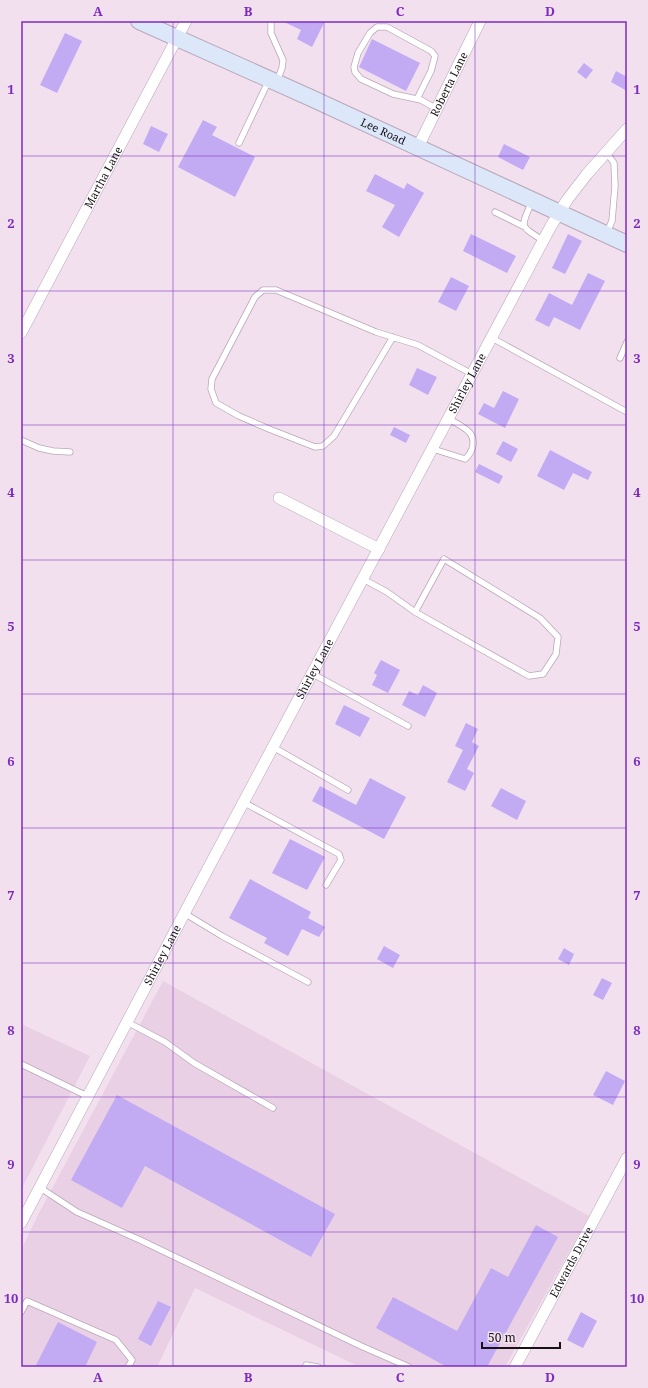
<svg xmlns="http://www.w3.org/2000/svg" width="648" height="1388" viewBox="0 0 648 1388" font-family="'Noto Serif',serif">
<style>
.built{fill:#e9d0e5}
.building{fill:#c2abf3}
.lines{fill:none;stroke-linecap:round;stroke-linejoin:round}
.service-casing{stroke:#b9a8b7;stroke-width:7}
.minor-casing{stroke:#b9a8b7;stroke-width:12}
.secondary-casing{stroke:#b9a8b7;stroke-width:18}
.service{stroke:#fff;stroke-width:5.5}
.minor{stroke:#fff;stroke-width:11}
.secondary{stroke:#dce8fa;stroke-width:16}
.grid{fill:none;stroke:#7b2cbf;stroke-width:1;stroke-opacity:0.55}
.labels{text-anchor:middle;stroke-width:3;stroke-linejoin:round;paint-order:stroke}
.street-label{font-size:11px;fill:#181217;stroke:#f2e0ef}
.neatline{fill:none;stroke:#7b2cbf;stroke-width:1.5}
.grid-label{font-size:13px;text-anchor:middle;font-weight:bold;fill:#7b2cbf}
</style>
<rect width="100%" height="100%" fill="#f2e0ef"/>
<path class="built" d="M163,981l426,235 -84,151h-145l-165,-79 -38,79h-136v-117l18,-37z
M21,1024l69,32 -69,134z"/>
<path class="building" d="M282,21h43l-13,26 -15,-8 4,-9z
M65,33l17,8 -25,52 -17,-8z
M372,39l48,24 -14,28 -47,-24z
M584,63l9,7 -7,9 -9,-7z
M616,71l11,6v14l-16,-9z
M203,120l14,7 -5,8 43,22 -20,40 -57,-30z
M151,126l17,8 -9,18 -16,-8z
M504,144l26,13 -7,13 -25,-13z
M375,174l29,15 3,-6 17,10 -25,44 -17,-10 13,-22 -29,-14z
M471,234l45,22 -9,17 -44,-22z
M568,234l14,7 -17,33 -13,-6z
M588,273l17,8 -25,49 -26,-13 -5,10 -14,-7 14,-27 23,12z
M451,277l18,9 -13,25 -18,-9z
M417,368l20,9 -9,18 -19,-10z
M503,391l16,8 -14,29 -27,-14 6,-11 10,5z
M394,427l16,8 -4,8 -16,-8z
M503,441l15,8 -7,13 -15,-8z
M550,450l42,22 -4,8 -15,-7 -9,17 -27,-14z
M479,464l24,12 -4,8 -24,-12z
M381,660l19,10 -12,23 -16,-8 5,-10 -3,-2z
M423,685l14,8 -12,24 -23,-12 7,-14 9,4z
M344,705l26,13 -10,19 -25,-13z
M466,723l12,6 -6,13 7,4 -12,23 7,4 -9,18 -18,-9 16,-32 -8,-4z
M370,778l36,19 -22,42 -72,-38 8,-15 36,19z
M501,788l25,13 -9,19 -26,-14z
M290,839l35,18 -18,33 -35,-17z
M250,879l61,33 -3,6 17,9 -6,10 -17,-8 -14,27 -24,-13 3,-5 -38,-20z
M384,946l16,9 -7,13 -16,-9z
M564,948l10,6 -5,11 -11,-6z
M602,978l10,5 -9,17 -10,-5z
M606,1071l19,10 -12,24 -20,-10z
M117,1095l218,119 -24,43 -166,-91 -23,42 -51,-28z
M536,1225l22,12 -71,130h-40l-71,-39 17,-31 64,34 34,-63 17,9z
M158,1301l13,6 -20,39 -13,-7z
M581,1312l16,9 -14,27 -16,-8z
M58,1322l39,20 -12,25h-50z"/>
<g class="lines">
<defs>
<path id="service" d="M271,21v12l12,27 -1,8 -5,13
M417,99l14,-28 4,-15 -4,-5 -44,-24h-10l-7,6 -12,20 -4,14 1,5 6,7 32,15 28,6 16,9
M239,143l30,-63
M606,152l8,11 1,23 -3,35 -5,11
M532,201c-11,27 -14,24 12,40
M495,212l28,14
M393,337l-59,99 -11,10 -8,1 -46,-18 -30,-13 -23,-13 -5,-14 1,-10 43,-82 8,-7h13l100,42 42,13 54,29
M492,338l135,74
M620,358l7,-16
M21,440l18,8 14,3 17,1
M433,449l32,10c4,-3 5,-5 7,-10 6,-17 -11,-23 -23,-30
M363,579l24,13 28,20 114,64 14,-2 13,-20 2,-17 -18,-19 -96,-59 -29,53
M313,674l95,52
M273,747l75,43
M243,802l96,52 2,6 -15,25
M184,913l38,23 86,46
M127,1022l38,20 29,21 79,45
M21,1064l66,32
M39,1187l38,25 63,28 221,106 48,21
M21,1312l6,-11 89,39 16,20 -4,7
M305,1367l1,-2 12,2"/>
<g id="minor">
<path id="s1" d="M418,147l62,-126"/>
<path id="s2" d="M21,333l165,-312"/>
<path d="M279,498l100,51"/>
<path id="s3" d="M21,1223l182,-345 348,-652 16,-26 20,-26 40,-45"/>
<path id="s4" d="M515,1367l112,-209"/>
</g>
<g id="secondary">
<path id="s5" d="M139,21l172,77 316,146"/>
</g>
</defs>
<use href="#service" class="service-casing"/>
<use href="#minor" class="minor-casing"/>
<use href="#secondary" class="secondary-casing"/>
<use href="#service" class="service"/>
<use href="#minor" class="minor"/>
<use href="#secondary" class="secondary"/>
</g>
<path class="grid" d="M173,21v1346M324,21v1346M475,21v1346M21,156h606M21,291h606M21,425h606M21,560h606M21,694h606M21,828h606M21,963h606M21,1097h606M21,1232h606"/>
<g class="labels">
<g class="street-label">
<text dy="4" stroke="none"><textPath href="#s1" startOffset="70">Roberta Lane</textPath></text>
<text dy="4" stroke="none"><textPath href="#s5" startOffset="268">Lee Road</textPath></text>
<text dy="4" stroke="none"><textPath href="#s2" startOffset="176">Martha Lane</textPath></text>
<text dy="4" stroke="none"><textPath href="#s3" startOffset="951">Shirley Lane</textPath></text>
<text dy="4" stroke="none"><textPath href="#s3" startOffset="627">Shirley Lane</textPath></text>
<text dy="4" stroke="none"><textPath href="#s3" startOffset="303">Shirley Lane</textPath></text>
<text dy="4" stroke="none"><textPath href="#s4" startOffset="119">Edwards Drive</textPath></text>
</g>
</g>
<rect width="648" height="1388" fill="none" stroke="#f2e0ef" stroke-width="44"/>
<path d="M482 1342v6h78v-6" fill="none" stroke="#181217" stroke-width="2"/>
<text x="488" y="1342" font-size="12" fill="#181217" stroke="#f2e0ef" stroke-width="3" paint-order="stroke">50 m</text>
<rect x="22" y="22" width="604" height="1344" class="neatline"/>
<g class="grid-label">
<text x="98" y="16">A</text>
<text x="248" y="16">B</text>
<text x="400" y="16">C</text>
<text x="550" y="16">D</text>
<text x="11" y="94">1</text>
<text x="637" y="94">1</text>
<text x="11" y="228">2</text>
<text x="637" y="228">2</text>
<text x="11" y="363">3</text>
<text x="637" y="363">3</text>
<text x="11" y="497">4</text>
<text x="637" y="497">4</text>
<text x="11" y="631">5</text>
<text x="637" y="631">5</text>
<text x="11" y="766">6</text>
<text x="637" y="766">6</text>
<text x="11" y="900">7</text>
<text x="637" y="900">7</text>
<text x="11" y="1035">8</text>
<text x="637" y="1035">8</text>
<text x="11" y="1169">9</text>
<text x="637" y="1169">9</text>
<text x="11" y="1303">10</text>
<text x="637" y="1303">10</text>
<text x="98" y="1382">A</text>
<text x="248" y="1382">B</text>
<text x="400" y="1382">C</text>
<text x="550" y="1382">D</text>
</g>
</svg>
